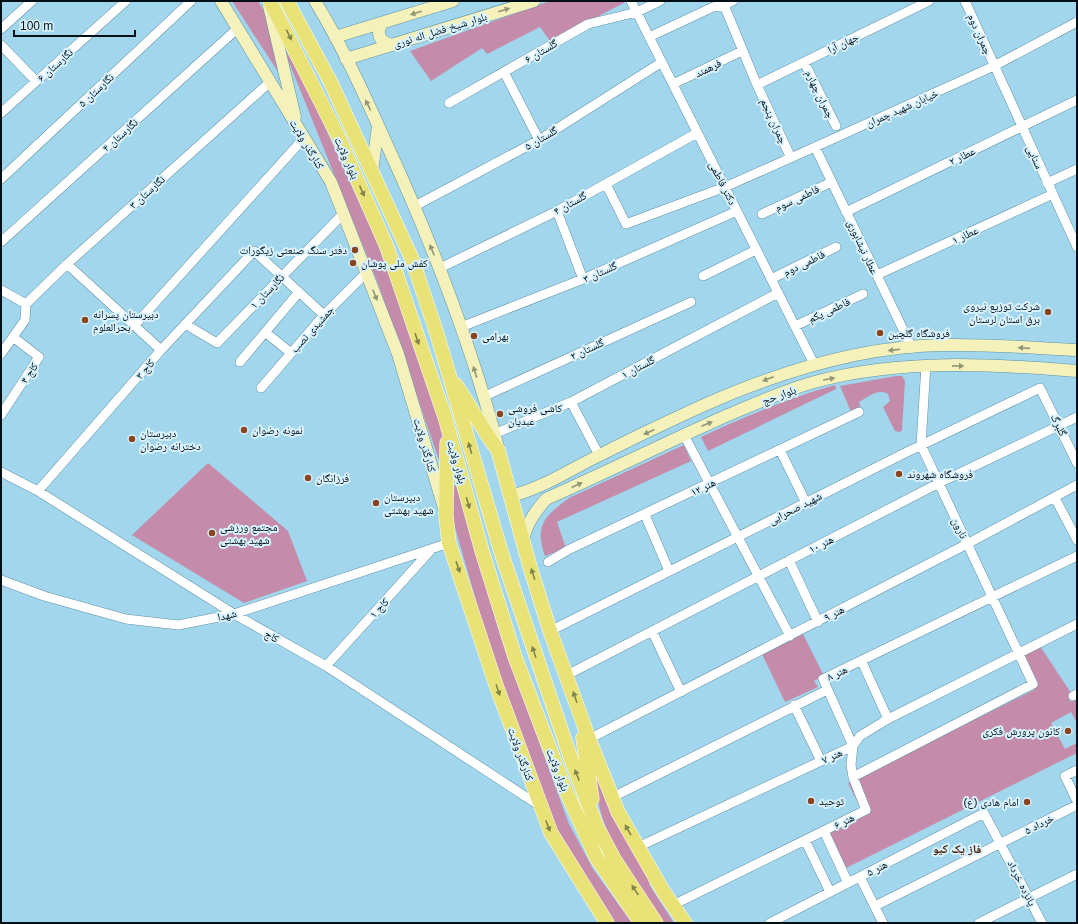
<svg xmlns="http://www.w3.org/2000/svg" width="1078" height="924" viewBox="0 0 1078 924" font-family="Arial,'Noto Naskh Arabic',sans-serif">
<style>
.green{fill:#c48caa}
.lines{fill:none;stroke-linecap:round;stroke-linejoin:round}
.street-casing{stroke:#6093a8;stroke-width:10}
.secondary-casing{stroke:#6093a8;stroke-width:13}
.primary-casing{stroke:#fff;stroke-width:15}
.street{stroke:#fff;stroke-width:9}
.secondary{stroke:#f4f1bb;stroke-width:12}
.primary{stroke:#e9e377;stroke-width:14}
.oneway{fill:#929679}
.oneway2{fill:#80834b}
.poi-dot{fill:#8a441f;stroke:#d8f2fe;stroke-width:1.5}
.labels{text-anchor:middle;stroke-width:4;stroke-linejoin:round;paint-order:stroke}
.street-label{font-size:11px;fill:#000e16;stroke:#d8f2fe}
.poi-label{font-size:11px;fill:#000e16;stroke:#d8f2fe;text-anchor:start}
.neighbourhood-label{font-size:12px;font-weight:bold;fill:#4b1d02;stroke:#d8f2fe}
</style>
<rect width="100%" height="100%" fill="#a1d6ec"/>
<path class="green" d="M232,1h26l7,12 21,71z
M550,1h73l1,2 -74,38 -10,-14 -53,27 -5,-6 -51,33 -21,-30z
M280,40l29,52 66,145 40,107 27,83 5,56 -69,-200z
M896,376h6l3,5 -3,49 -2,2 -5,-1 -12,-24 7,-6 -2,-7c-10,-6 -20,3 -29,8l2,7 -10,3 -11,-26z
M835,385l1,4 -128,62 -7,-14c44,-20 87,-39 134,-52z
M684,445l7,16 -134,61 9,26 -21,8c-11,-31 0,-40 24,-58z
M208,463l80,68 19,50 -63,22 -112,-68z
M456,478l45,160 68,186 24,45 39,54h-19l-55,-86 -19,-48 -52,-150 -37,-129z
M800,628l24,48 -10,5 4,6 -33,15 -23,-48z
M1040,646l33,50 -4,6 8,-3v24l-6,-11 -20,11 14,26 12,-6v10l-233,116 -19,-37 38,-19 -15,-30 186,-93 4,-5 -15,-31z
M595,764l50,103 5,19 24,37h-13l-51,-85 -8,-21 -12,-49z"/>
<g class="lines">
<defs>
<path id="street" d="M631,1l183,363
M965,1l112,246
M724,5l33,80 34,73
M1,29l31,-28
M649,37l64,-30 11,-2 9,-4
M1,45l35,36
M804,62l32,64
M504,72l35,68
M673,84l69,-33
M757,85l172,-84
M449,103l139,-79 49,-12 23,-11
M1,113l125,-112
M815,147l97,201
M1,179l190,-178
M1047,183l30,-14
M606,184l20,40 99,-37 90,-40 179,-81 83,-44
M415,206l124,-66 123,-78
M557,211l26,68
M846,212l231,-112
M762,214l70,-32
M1,242l237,-214
M67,264l94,86
M440,268l117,-57 140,-78
M877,275l176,-81
M703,276l53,-26
M771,279l65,-32
M1,290l25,14 -1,16 -24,34
M26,304l41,-40 203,-182
M185,324l32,19 126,-129
M134,326l170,-188
M795,326l68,-32
M461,327l122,-48 154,-68
M265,332l26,21
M240,362l59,-70
M261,388l63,-73 42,-42
M483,397l208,-95
M571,402l28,53
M1,415l38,-58 -26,-20
M494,434l77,-32 207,-109
M684,435l106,201
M780,450l26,53
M1,472l37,19 196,123 92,52 214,140
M38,491l123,-141 93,-99 70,64
M1055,498l22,42
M645,515l24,56
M789,560l29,62
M548,562l20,-12 291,-138
M1,580l43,16 82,23 52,6 56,-11 215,-71
M550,631l359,-180 131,-63 37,75
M652,631l29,61
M862,662l26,57
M326,666l105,-116
M567,675l372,-192 138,-66
M1073,696l4,-2
M794,705l27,56
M589,739l378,-195 110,-59
M1077,770l-12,6 12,25
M853,777l180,-93 -112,-239 5,-80
M613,797l214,-107
M824,831l24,52
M805,840l25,52
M638,847l215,-101 7,-10 28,-17 189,-95
M860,877l23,46
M673,905l193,-95 -13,-33 -2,-12 2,-19 -30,-67 254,-123
M875,906l202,-101
M770,923l214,-110 58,110
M979,923l98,-49"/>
<path id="secondary" d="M221,1l110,181 67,172 46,154
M315,1c28,46 50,95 72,144 45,98 84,198 111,302
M269,6l26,111
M382,23c-6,11 -3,18 9,22
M335,37l118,-36
M346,59l188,-58
M372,172l6,-46
M511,496c31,-8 57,-25 85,-39 35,-18 71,-35 106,-51 76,-34 158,-60 242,-61 44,-1 89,3 133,5
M523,540c4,-17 12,-28 23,-41 61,-27 121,-57 182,-84 29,-12 59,-26 90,-34 85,-22 173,-17 259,-10"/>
<path id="primary" d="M270,1l68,135 49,111 58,170 37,134 33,106 51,134 30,66 45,66
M287,1l43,80 82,178 25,75 65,221 69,204 26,68 17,32 42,64
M456,385c15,21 26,45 42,65l32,117 20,64 39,108 29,73 45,79 22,32
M447,443l-1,73 3,27 47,142 55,148 56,90
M583,738l9,61"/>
</defs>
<use href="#street" class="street-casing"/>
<use href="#secondary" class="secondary-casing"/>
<use href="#primary" class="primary-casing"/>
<use href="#street" class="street"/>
<use href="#secondary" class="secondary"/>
<use href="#primary" class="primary"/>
</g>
<defs><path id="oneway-solid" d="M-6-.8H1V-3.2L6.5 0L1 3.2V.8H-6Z"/></defs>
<g class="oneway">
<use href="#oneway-solid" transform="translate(504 10) rotate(-17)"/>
<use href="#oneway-solid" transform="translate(416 13) rotate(163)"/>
<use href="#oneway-solid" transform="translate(368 105) rotate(-116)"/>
<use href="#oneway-solid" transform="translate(432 250) rotate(-112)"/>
<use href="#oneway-solid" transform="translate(375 295) rotate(68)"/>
<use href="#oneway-solid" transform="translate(1024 348) rotate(-176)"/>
<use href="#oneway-solid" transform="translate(894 350) rotate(173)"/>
<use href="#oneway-solid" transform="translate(958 366) rotate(1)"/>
<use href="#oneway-solid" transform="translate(475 372) rotate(-108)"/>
<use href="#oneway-solid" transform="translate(768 379) rotate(159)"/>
<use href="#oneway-solid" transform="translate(829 379) rotate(-10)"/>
<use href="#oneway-solid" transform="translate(707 424) rotate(-23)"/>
<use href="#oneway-solid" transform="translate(649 432) rotate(155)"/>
<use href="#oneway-solid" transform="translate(577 485) rotate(-25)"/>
</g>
<g class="oneway2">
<use href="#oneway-solid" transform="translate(289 35) rotate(63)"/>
<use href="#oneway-solid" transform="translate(362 191) rotate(66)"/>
<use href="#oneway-solid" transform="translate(417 339) rotate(71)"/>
<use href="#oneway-solid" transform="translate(470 448) rotate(-106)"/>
<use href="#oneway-solid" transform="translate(468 503) rotate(74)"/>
<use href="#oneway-solid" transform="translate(458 567) rotate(71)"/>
<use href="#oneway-solid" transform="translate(533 574) rotate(-108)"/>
<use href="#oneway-solid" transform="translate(534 652) rotate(-109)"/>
<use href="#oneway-solid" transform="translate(498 690) rotate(71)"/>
<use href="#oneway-solid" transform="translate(575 697) rotate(-109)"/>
<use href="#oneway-solid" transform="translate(577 775) rotate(-111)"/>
<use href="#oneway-solid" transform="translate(548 826) rotate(69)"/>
<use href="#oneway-solid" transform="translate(628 830) rotate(-120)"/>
<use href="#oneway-solid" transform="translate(635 890) rotate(-123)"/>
</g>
<g class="poi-dot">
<circle cx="355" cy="250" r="4"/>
<circle cx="353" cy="263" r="4"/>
<circle cx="1048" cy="312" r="4"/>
<circle cx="85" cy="320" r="4"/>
<circle cx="880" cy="333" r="4"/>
<circle cx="474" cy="336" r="4"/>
<circle cx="500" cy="414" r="4"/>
<circle cx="244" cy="430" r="4"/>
<circle cx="132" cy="439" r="4"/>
<circle cx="899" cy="474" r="4"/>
<circle cx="308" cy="478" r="4"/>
<circle cx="376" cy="503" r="4"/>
<circle cx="212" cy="533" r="4"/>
<circle cx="1068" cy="731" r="4"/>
<circle cx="811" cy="801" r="4"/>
<circle cx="1027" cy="802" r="4"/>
</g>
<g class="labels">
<g class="street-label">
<text transform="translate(440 30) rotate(-17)" y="4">بلوار شیخ فضل اله نوری</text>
<text transform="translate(980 34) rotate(66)" y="4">چمران دوم</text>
<text transform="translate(843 43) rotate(-26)" y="4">جهان آرا</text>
<text transform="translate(541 51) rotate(-30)" y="4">گلستان ۶</text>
<text transform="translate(55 65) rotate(-42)" y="4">نگارستان ۶</text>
<text transform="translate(708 68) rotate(-26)" y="4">فرهمند</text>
<text transform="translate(96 90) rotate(-43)" y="4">نگارستان ۵</text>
<text transform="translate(820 94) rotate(64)" y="4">چمران چهارم</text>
<text transform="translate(902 108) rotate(-24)" y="4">خیابان شهید چمران</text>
<text transform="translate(774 121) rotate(65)" y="4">چمران پنجم</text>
<text transform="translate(120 135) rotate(-42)" y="4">نگارستان ۴</text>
<text transform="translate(541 138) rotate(-30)" y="4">گلستان ۵</text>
<text transform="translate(307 144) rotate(59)" y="4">کنارگذر ولایت</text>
<text transform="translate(962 156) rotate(-26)" y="4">عطار ۲</text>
<text transform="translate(1035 157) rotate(65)" y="4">سنایی</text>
<text transform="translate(347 158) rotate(66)" y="4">بلوار ولایت</text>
<text transform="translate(723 183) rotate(63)" y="4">دکتر فاطمی</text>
<text transform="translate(147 192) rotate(-42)" y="4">نگارستان ۳</text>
<text transform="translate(797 198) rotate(-25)" y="4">فاطمی سوم</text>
<text transform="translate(570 203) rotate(-29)" y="4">گلستان ۴</text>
<text transform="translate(965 235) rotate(-25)" y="4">عطار ۱</text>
<text transform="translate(863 247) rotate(65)" y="4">عطار نیشابوری</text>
<text transform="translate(804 263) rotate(-26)" y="4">فاطمی دوم</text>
<text transform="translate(600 272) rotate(-24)" y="4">گلستان ۳</text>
<text transform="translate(267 291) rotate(-46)" y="4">نگارستان ۱</text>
<text transform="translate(829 310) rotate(-25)" y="4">فاطمی یکم</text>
<text transform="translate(312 329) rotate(-48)" y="4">جمشیدی نصب</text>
<text transform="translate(587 349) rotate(-25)" y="4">گلستان ۲</text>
<text transform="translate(638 367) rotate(-28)" y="4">گلستان ۱</text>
<text transform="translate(145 369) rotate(-49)" y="4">کاج ۳</text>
<text transform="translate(29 373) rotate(-57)" y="4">کاج ۴</text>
<text transform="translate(779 395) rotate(-20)" y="4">بلوار حج</text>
<text transform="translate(1059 425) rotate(64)" y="4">گلبرگ</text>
<text transform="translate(425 445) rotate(74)" y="4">کنارگذر ولایت</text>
<text transform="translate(457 462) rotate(74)" y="4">بلوار ولایت</text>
<text transform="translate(703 487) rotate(-26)" y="4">هنر ۱۲</text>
<text transform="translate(795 508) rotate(-27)" y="4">شهید صحرایی</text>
<text transform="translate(960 528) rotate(65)" y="4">نارون</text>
<text transform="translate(821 544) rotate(-27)" y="4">هنر ۱۰</text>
<text transform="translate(379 608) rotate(-48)" y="4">کاج ۱</text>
<text transform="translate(834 613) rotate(-27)" y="4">هنر ۹</text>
<text transform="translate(227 615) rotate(-13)" y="4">شهدا</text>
<text transform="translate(272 636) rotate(29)" y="4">کاج</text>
<text transform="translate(837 673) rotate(-25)" y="4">هنر ۸</text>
<text transform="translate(521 754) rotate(70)" y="4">کنارگذر ولایت</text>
<text transform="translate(832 756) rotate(-25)" y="4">هنر ۷</text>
<text transform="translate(558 770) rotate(69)" y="4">بلوار ولایت</text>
<text transform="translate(844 821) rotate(-26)" y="4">هنر ۶</text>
<text transform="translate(1039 824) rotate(-27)" y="4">خرداد ۵</text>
<text transform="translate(877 868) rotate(-27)" y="4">هنر ۵</text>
<text transform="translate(1022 883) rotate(63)" y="4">پانزده خرداد</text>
</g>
<g class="poi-label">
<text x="347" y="254" text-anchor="end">دفتر سنگ صنعتی زیگورات</text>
<text x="361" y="267">کفش ملی پوشان</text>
<text x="1040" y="310" text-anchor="end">شرکت توزیع نیروی<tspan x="1040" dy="13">برق استان لرستان</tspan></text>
<text x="93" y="318">دبیرستان پسرانه<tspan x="93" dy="13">بحرالعلوم</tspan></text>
<text x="888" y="337">فروشگاه گلچین</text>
<text x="482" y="340">بهرامی</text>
<text x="508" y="412">کاشی فروشی<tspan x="508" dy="13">عبدیان</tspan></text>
<text x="252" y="434">نمونه رضوان</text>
<text x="140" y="437">دبیرستان<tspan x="140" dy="13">دخترانه رضوان</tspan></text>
<text x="907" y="478">فروشگاه شهروند</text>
<text x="316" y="482">فرزانگان</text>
<text x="384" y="501">دبیرستان<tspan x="384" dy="13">شهید بهشتی</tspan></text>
<text x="220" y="531">مجتمع ورزشی<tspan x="220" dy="13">شهید بهشتی</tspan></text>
<text x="1060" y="735" text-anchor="end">کانون پرورش فکری</text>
<text x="819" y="805">توحید</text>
<text x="1019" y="806" text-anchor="end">امام هادی (ع)</text>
</g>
<g class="neighbourhood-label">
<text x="957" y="853">فاز یک کیو</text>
</g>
</g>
<rect width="1078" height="924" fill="none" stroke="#000e16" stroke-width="4"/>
<path d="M14 30v6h121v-6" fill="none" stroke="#000e16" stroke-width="2"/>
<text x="20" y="30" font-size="12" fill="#000e16" stroke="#d8f2fe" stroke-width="3" paint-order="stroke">100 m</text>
</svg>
